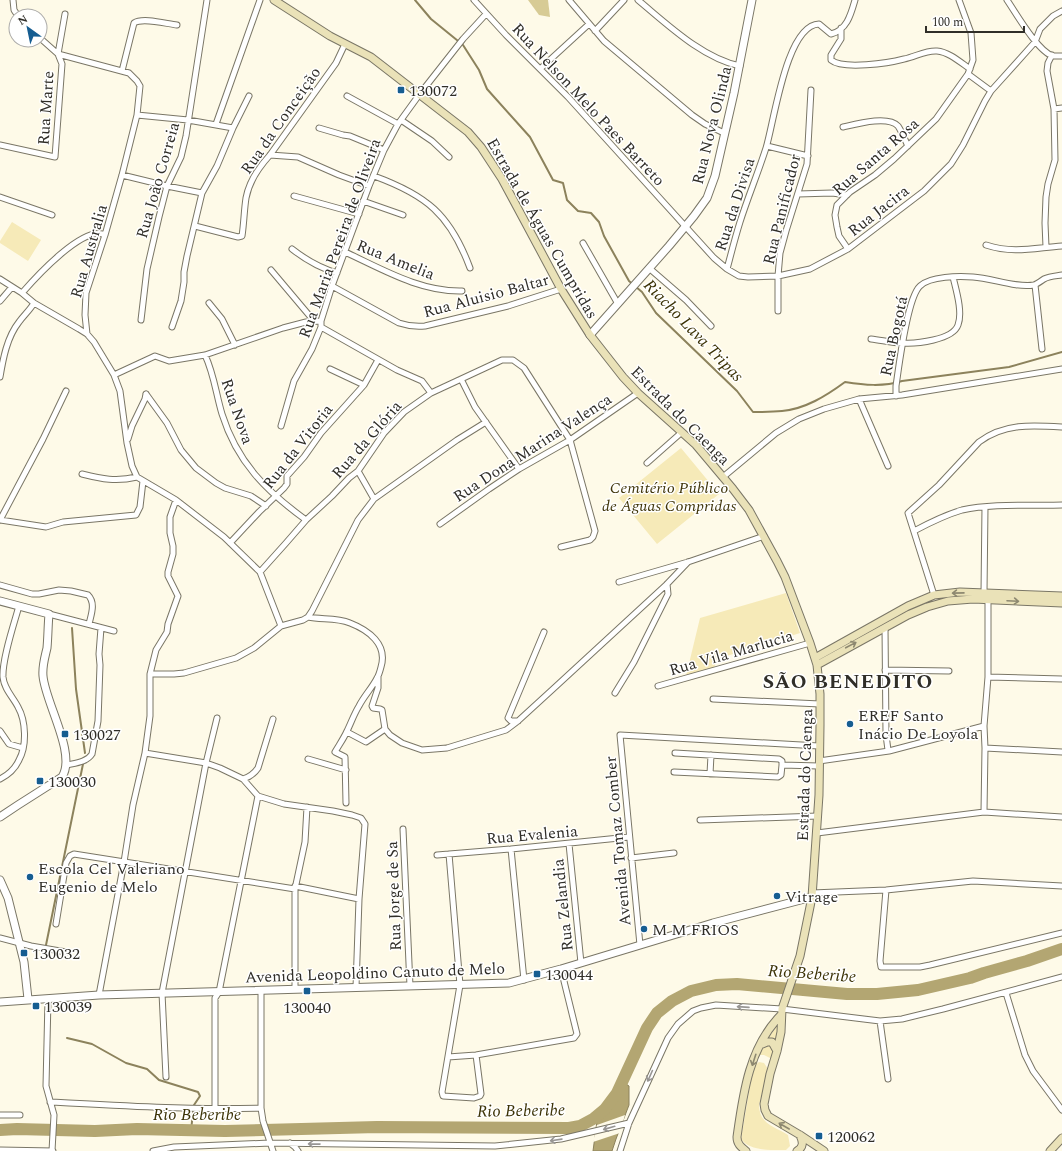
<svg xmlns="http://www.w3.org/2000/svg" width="1062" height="1151" viewBox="0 0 1062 1151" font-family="Spectral,serif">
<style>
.green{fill:#f6eab8}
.forest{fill:#d7cb95}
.water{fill:#b3a672;stroke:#8c825c}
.pier{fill:#fefae8}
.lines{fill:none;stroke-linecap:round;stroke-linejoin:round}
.stream{stroke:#8c825c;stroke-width:2}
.river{stroke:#b3a672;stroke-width:12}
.minor-casing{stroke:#7a7666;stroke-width:7}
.tertiary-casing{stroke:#7a7666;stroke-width:9}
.secondary-casing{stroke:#7a7666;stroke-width:9}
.minor{stroke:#fff;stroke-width:5}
.tertiary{stroke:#fff;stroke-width:7}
.secondary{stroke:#eae2b8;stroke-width:7}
.oneway{stroke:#8d8870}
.oneway2{stroke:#989694}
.poi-dot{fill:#165d91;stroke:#fff;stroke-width:1.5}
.labels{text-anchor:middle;stroke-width:3;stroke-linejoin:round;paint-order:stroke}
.poi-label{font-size:16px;fill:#302e28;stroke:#fff;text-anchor:start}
.street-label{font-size:16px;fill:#302e28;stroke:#fff}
.park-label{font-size:16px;font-style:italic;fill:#40360a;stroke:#fff}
.water-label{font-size:17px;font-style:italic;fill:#3c3306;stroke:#fff}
.district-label{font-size:20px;font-weight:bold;letter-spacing:1px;fill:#302e28;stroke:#fff}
</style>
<rect width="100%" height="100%" fill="#fefae8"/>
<path class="green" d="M12,222l29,18 -13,21 -28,-18v-2z
M681,448l38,46 -62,50 -38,-46z
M786,593l14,40 -83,26 -3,9 -28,8 14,-58z
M780,1023l-8,36 -8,-4h-5l-1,-1 20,-30z
M759,1062l5,1 4,6 -9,36c0,19 16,22 29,30l2,11 -4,4c-15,0 -37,1 -45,-11l10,-59 4,-15z"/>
<path class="forest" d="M528,0h20l2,17 -11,-2z"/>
<path class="water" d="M626,1084l3,2v19l-13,34 -4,12h-19l4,-30 13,-10z"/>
<path class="pier" d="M625,1115l-5,18 -27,9 4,-17z"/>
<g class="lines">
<path class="stream" d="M415,0l16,19 32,26 16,25 8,19 43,48 23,43 10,3 4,17 11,11 13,2 8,9 5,14 25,45 13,11 14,21 81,78 16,21c10,0 19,0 29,-1 23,-2 44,-15 63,-29 19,3 38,5 57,-1l107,-14 53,-15
M72,628l4,61 9,64
M46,945l37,-181
M67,1038l25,6 34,19 21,6 12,11 39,12 2,4 -6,9 -3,25"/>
<path class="river" d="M0,1130l17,-1 78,2 42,-2 88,2 152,-4 192,1 11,-2 13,-7 12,-10 12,-16 30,-65 10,-15 15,-12 19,-10 25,-6 21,-1 110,10h30l41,-4 52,-12 14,-5 43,-12 35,-12"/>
<defs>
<path id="minor" d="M13,0l1,10 4,6
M474,0l32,35 62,62 146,161 13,11 12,7 9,1 30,-1 32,-7 38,-20 76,-58 27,-27 12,-19 22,-44 6,-10 44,-49 5,-13 13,-13 9,-5
M569,0l35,41 88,74 13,9 19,9
M638,0c29,24 64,58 102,66
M1007,0c9,13 31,52 46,56 2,0 6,0 9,0
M841,28v11l-10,16v5c12,10 58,3 73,-1 11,-2 22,-9 33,-8 12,1 23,11 33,18
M595,31l29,-31
M40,38l18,16 71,19 8,8 3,5 -3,29 -15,60 -17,60 -19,58 -1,22 2,19
M540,69l49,-45
M122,71l12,-48c9,-6 33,1 43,2
M968,74l23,17
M347,96l51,28
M1054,109l8,-1
M137,115l51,5 45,8
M401,120l31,21 17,16
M216,124l44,-124
M843,127c13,-3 45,-12 55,-1 4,6 7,14 10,20
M319,128l24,7 7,1 34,14
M0,145l55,12 7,-93 -4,-10 7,-40
M767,146l41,10
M270,155l28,2 41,18 30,11
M122,175l45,11 35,7
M374,176c52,19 76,38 96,92
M798,194l34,-1 15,2
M294,196l65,18
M0,197l52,18
M363,201l40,14
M195,226l43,11 4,-1c2,-13 2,-25 4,-38 3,-16 13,-31 24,-43l66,-92 9,-19
M583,243l35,61
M986,245c28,9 48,3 76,1
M1046,247l-1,-24 1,-26 2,-13 7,-24 -1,-51 -7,-38 1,-8 4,-8
M292,249c14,11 28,19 45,24
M848,249l-9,-13 -2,-9 -2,-12 2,-10 13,-13 25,-17 19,-16 42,-40 32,-45 5,-14 -2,-27 -12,-33
M345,252c37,17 75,40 117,39
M649,268l37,32 25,26
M727,269c4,-15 8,-31 13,-47 8,-25 18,-49 26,-74 8,-25 20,-123 53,-124l12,10c16,-4 20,-20 24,-34
M271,270l43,51
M0,279l22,14 12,10 45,26 8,5 7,8 20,33 6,16 7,52 5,23 5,11 39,23 48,37 36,35 21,54
M1035,285l7,64
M332,286l67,37c9,3 16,4 26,3l83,-20 53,-17
M22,293c13,-15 62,-69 83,-58
M0,301l12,-14
M209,303l13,16 13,26
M778,311v-35l2,-23 6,-22 21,-67 4,-74
M141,320l6,-51 12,-52 8,-31 14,-29 5,-21 21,-136
M172,327l9,-26 3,-19v-10l3,-16 15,-63 15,-27 16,-38 16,-32
M321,327l76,43 25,11 9,12
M871,339c10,1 21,4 31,4 14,1 51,-3 56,-18 5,-13 -2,-35 -5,-48
M205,355c9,19 11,39 17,59 15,48 44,77 84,106
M330,369l34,16
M114,375l41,-19 14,5 36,-6 78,-27 23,-6 15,-1
M0,377c3,-18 7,-40 19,-55 5,-7 11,-12 15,-19
M461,379l14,28 44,62
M146,394l21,29 14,27 15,18 20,15 9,5 26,8 15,10
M896,396v-10c3,-20 11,-88 24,-100 10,-10 39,-10 53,-9 19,1 42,11 61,8 3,-1 7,-4 10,-6 6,-3 12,-3 18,-4
M859,399l29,67
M281,426l13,-45 18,-32 9,-22v-6l11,-35 37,-100 15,-36 14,-26 21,-29 44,-56 23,-25
M128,439l4,-13 13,-27 1,-5
M647,463l35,-31
M358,471l16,28
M82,474c20,5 34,8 55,3
M723,477l53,-44 23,-14 25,-10 35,-10 43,-4 160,-26
M0,520l46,7 17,-5 73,-7 4,-8 3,-26
M0,520l43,-81 23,-48
M440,524l49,-35 30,-20 51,-29 68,-47
M914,531c15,-8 31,-16 48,-21 31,-7 68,-4 100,-5
M230,543l29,-31 25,-24 3,-4v-8l17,-19 17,-24 43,-48 14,-25
M260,572l26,-29 20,-23 26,-24 17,-18 9,-7 26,-38 20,-21 27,-19 71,-33h11l11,8 46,72 25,91 -2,6 -3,3 -29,7
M619,582l69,-20 76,-26
M0,585l32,9h7l20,-4 12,1 17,4c8,8 3,20 1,29
M984,593l1,-86
M934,595l-26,-82 31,-28 40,-43c25,-19 53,-17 83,-15
M49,614l65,17
M308,617c13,3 28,0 42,6 18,7 38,21 31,44 -1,4 -2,8 -4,11 -5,10 -13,18 -18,28 -5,8 -8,17 -12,25 -3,7 -8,14 -12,21l10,5 1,46
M885,627l1,108 2,15 1,1 95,-25
M885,670l64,1
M150,674h24l10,-1 52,-15 18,-10 27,-22 22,-6 5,-3 4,-6 46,-91 16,-21 83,-59 29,-18
M378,677v11l-6,18 1,2 7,1 2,1 3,19 5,6 12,8 20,7 25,-2 59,-18 12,-9 35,-32 114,-105 21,-22
M988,677l74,2
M658,686l152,-43
M615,693l19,-31 34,-68 -1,-10
M713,699l107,5
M518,721h-7l-3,-3 36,-86
M0,731l9,13 14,4
M347,732l19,10 19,-13
M985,748l77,4
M145,753l61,10 14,5 23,11 15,17 26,8 49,7 19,4 9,3 4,6 -6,75 -3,88
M675,753l104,6 3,2v4
M308,759l38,11
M819,761l70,-10
M67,765c9,-2 20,-3 25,-11l6,-33 2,-56 -1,-11 2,-26
M674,772l104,5 3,-2 1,-10 37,1
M710,774l1,-19
M0,779c8,-4 15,-10 19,-19 8,-14 7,-39 -1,-53 -5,-10 -14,-18 -15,-30 -1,-18 11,-53 16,-71
M243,779c7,-2 11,-5 15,-11l15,-49
M984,812l1,-64 -1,-22 4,-49v-77
M700,820l118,-4
M403,829l7,157
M817,833l167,-21 78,5
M569,844l12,119
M511,849l13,131
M449,854l11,131 -18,107 1,4 31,2 6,-2 1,-2 -5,-39
M437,855l74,-6 118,-12
M631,858l43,-5
M295,886l64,13
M886,890l-6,71 1,6h39l10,-2 132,-32
M812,893l74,-3 87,-9 89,5
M56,924l10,-61 4,-7 4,-2 221,35
M0,938l31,8 35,6
M640,945l-20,-210 199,11
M295,988v-99l10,-47 2,-35
M261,990v118l2,13 10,30
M1006,993l19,62 8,16 29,39
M99,995l25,-133 9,-57 12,-52 5,-37v-42l6,-24 11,-18 1,-8 10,-28 -10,-20v-4l5,-18v-8l-3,-13v-16l6,-17
M48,999l-2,87 8,29 -2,36
M880,1021l8,58
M448,1057l28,-2 98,-17 3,-4 -16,-65
M166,1077l-4,-84 44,-230 11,-45
M50,1102c71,4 141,8 211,6
M215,1110v-112l4,-6 39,-196
M0,1115h20
M290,1143l5,4 3,4
M0,1150l53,1
M153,1151l21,-4 96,-4 225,3 66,-7 68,-16
M620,1151l9,-28 39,-85 10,-14 15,-13 8,-3 15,-3 66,4 98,12 22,-2 41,-10 119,-32"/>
<path id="tertiary" d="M590,335l79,-89 25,-30 13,-18 8,-22 19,-83 18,-93
M0,601l49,13c-1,11 -1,23 -2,34 -2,9 -5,18 -4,28 2,26 34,78 19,101l-44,28 -18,12
M0,880l8,18 16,64 4,37
M0,1002l99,-7 410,-12 52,-14 152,-46 99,-26"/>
<path id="secondary" d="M274,0l56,36 41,21 97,75 13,15 21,32 59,110 29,46 33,42 15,16 58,52 37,44 16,21 28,51 8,16 25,66 7,22 3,29v31l-1,70 -7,102 -12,59 -18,53 -1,23 -4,19 -7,23 -6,30 1,6 3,6 32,19 24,16
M815,658l93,-52 26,-11 26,-3 102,4
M817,665l91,-50 19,-8 21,-6 25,-2 89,4
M760,1045l7,-3h5l5,9
M746,1151c-5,-4 -9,-7 -9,-14 6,-43 12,-90 44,-122
M797,1151c7,-4 6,-9 3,-16
M1050,1151l12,-13"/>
</defs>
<use href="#minor" class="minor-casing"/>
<use href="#tertiary" class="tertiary-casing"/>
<use href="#secondary" class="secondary-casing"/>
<use href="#minor" class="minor"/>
<use href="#tertiary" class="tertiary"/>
<use href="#secondary" class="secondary"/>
</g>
<defs><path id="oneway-shaft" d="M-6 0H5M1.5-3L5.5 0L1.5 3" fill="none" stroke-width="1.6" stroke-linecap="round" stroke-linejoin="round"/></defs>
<g class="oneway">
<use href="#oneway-shaft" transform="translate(958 593) rotate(179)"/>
<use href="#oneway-shaft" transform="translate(1013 601) rotate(3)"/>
<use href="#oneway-shaft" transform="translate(851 645) rotate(-28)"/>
<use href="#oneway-shaft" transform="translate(754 1060) rotate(108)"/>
<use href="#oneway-shaft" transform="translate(784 1126) rotate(-150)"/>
</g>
<g class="oneway2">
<use href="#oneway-shaft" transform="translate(743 1007) rotate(-176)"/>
<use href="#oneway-shaft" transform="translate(650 1076) rotate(114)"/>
<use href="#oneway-shaft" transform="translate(609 1128) rotate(164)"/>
<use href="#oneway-shaft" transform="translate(556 1140) rotate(172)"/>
<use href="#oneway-shaft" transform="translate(314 1144) rotate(-179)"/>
</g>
<g class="poi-dot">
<rect x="397" y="86" width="8" height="8" rx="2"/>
<circle cx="850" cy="724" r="4"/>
<rect x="61" y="730" width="8" height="8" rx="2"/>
<rect x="36" y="777" width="8" height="8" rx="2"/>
<circle cx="30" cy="877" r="4"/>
<circle cx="777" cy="896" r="4"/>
<circle cx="644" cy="929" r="4"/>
<rect x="20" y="949" width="8" height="8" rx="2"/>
<rect x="533" y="970" width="8" height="8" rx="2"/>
<rect x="303" y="987" width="8" height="8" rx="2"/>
<rect x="32" y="1002" width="8" height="8" rx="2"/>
<rect x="815" y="1132" width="8" height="8" rx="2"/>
</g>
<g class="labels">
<g class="poi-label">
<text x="409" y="96">130072</text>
<text x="858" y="721">EREF Santo<tspan x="858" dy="18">Inácio De Loyola</tspan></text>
<text x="73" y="740">130027</text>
<text x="48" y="787">130030</text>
<text x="38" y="874">Escola Cel Valeriano<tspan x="38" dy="18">Eugenio de Melo</tspan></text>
<text x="785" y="902">Vitrage</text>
<text x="652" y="935">M M FRIOS</text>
<text x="32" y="959">130032</text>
<text x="545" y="980">130044</text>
<text x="44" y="1012">130039</text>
<text x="307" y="1013" text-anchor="middle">130040</text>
<text x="827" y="1142">120062</text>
</g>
<g class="street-label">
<text transform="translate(589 104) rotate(47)" y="6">Rua Nelson Melo Paes Barreto</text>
<text transform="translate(45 108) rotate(-86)" y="6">Rua Marte</text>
<text transform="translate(280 120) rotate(-55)" y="6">Rua da Conceição</text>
<text transform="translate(711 125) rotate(-76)" y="6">Rua Nova Olinda</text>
<text transform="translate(875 156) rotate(-41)" y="6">Rua Santa Rosa</text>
<text transform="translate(157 180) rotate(-74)" y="6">Rua João Correia</text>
<text transform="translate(734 204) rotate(-72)" y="6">Rua da Divisa</text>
<text transform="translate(781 209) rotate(-76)" y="6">Rua Panificador</text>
<text transform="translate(878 210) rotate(-38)" y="6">Rua Jacira</text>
<text transform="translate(543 228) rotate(60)" y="6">Estrada de Águas Cumpridas</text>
<text transform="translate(339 238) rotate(-70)" y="6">Rua Maria Pereira de Oliveira</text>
<text transform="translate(88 251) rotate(-74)" y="6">Rua Australia</text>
<text transform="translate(396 259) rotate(22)" y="6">Rua Amelia</text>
<text transform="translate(486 295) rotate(-15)" y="6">Rua Aluisio Baltar</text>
<text transform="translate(893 336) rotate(-78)" y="6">Rua Bogotá</text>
<text transform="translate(238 411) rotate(71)" y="6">Rua Nova</text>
<text transform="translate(681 415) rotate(45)" y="6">Estrada do Caenga</text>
<text transform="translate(366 439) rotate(-49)" y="6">Rua da Glória</text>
<text transform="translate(297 446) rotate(-52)" y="6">Rua da Vitoria</text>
<text transform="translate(532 447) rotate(-33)" y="6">Rua Dona Marina Valença</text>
<text transform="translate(731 652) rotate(-16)" y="6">Rua Vila Marlucia</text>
<text transform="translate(804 775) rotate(-88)" y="6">Estrada do Caenga</text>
<text transform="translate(532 834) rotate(-5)" y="6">Rua Evalenia</text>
<text transform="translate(617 841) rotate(-95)" y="6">Avenida Tomaz Comber</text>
<text transform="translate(393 896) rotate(-92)" y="6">Rua Jorge de Sa</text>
<text transform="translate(562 905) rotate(-96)" y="6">Rua Zelandia</text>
<text transform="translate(375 972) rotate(-2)" y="6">Avenida Leopoldino Canuto de Melo</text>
</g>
<g class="park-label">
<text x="669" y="493">Cemitério Público<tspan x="669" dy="18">de Águas Compridas</tspan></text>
</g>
<g class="water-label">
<text transform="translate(694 330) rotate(46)" y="6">Riacho Lava Tripas</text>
<text transform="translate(812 973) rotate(4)" y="6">Rio Beberibe</text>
<text transform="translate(521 1110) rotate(-1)" y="6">Rio Beberibe</text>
<text x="197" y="1120">Rio Beberibe</text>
</g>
<g class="district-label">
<text x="848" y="688">SÃO BENEDITO</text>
</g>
</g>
<g transform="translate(28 28) rotate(327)"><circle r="19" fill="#ffffff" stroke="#acaba9"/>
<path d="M0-3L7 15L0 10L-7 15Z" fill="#165d91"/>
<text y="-6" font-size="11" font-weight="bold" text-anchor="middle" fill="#302e28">N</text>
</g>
<path d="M926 26v6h98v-6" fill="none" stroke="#302e28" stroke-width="2"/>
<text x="932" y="26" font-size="12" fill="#302e28" stroke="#ffffff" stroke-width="3" paint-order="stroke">100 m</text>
</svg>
